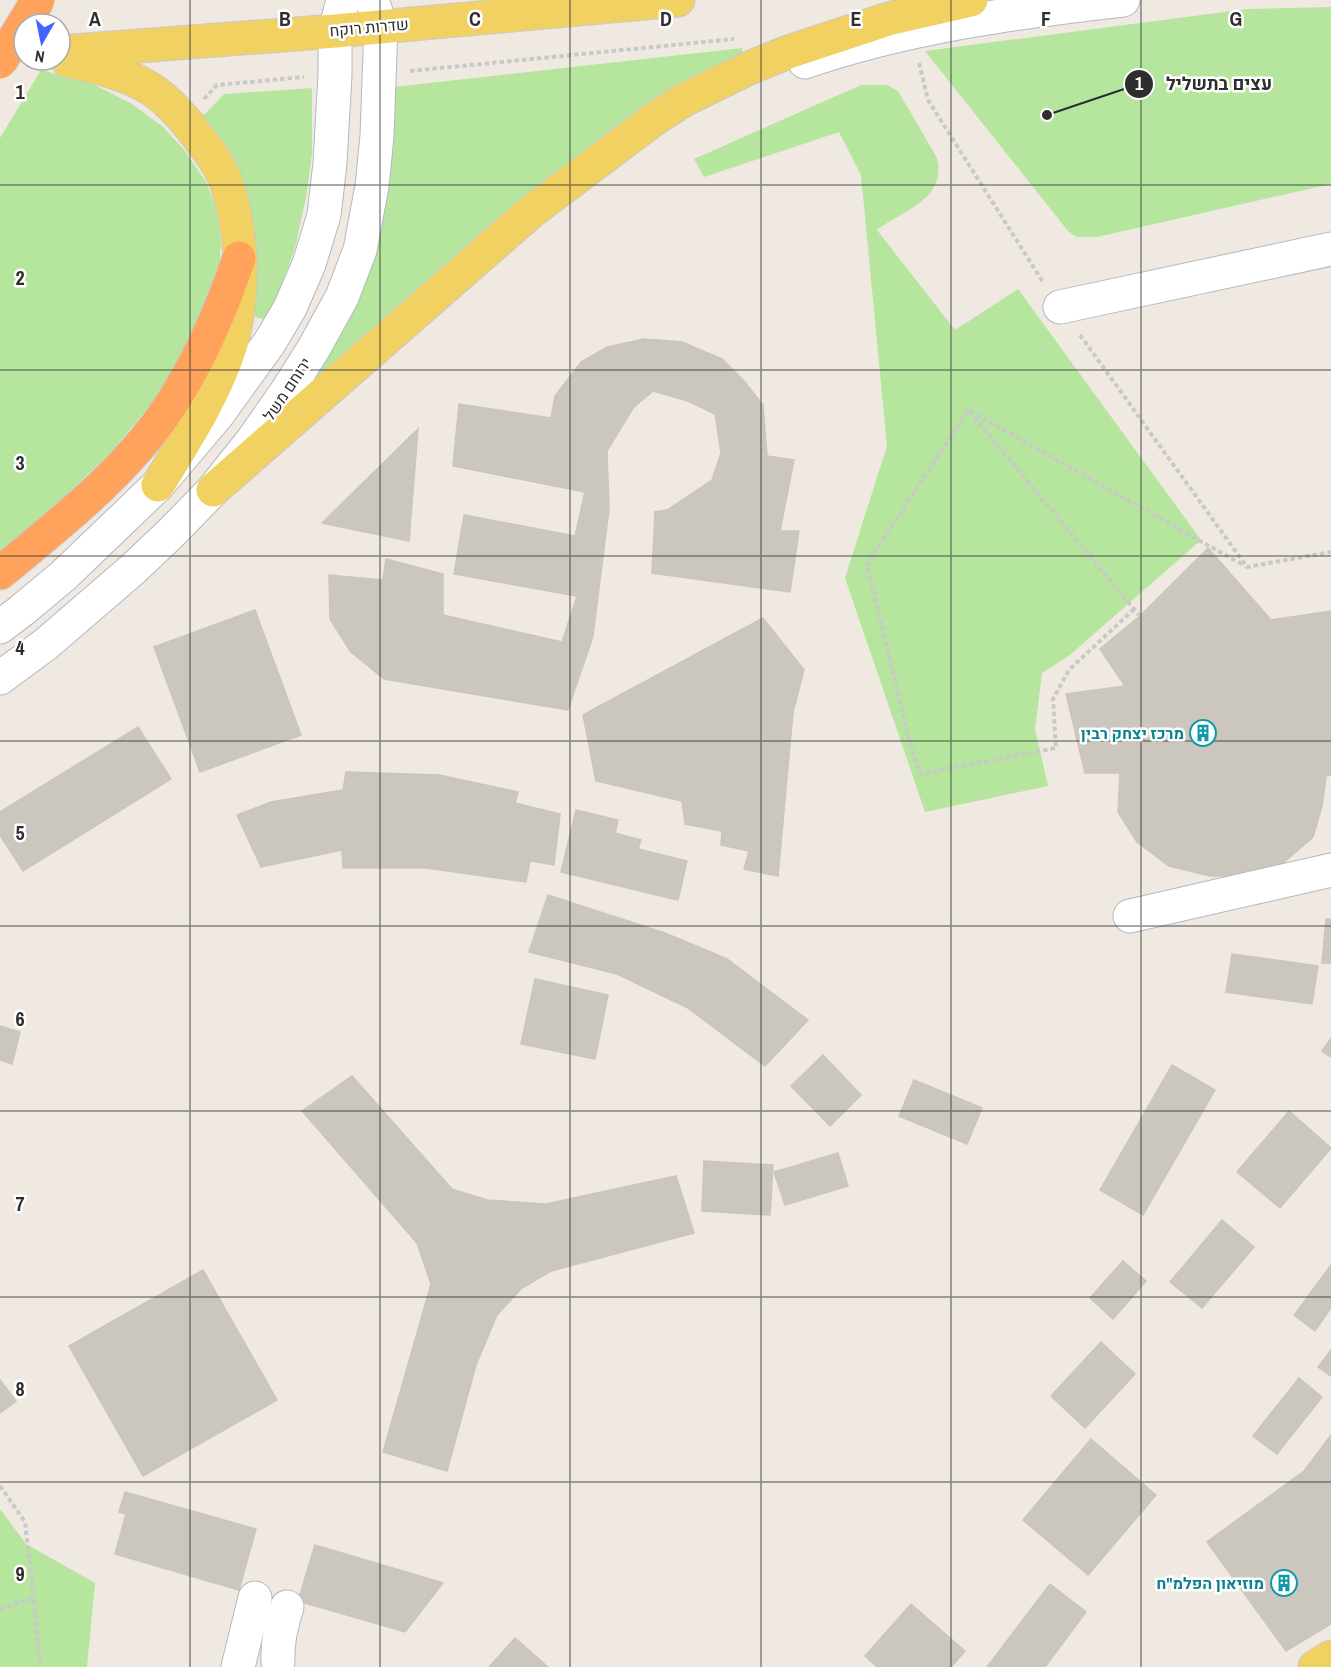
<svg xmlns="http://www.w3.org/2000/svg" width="1331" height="1667" viewBox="0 0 1331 1667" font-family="'Archivo Narrow',Heebo,sans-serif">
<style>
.green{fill:#b6e59e}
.building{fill:#cbc7bf;stroke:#cbc5ba;stroke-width:1.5}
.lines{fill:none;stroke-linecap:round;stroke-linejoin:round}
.minor-casing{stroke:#b4b7c1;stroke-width:35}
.major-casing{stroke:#c9c9c9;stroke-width:35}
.highway-casing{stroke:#c9c9c9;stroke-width:35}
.path{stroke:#c9c9c9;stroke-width:4;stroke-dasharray:4.5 3;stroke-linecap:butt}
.minor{stroke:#fff;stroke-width:33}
.major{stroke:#f2d163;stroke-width:33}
.highway{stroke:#ffa35c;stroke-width:33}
.highway-bridge-casing{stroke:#c9c9c9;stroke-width:35;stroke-linecap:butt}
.highway-bridge{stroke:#ffa35c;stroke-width:33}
.grid{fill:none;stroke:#2e2e2e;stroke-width:1.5;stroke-opacity:0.55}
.labels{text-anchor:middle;stroke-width:5;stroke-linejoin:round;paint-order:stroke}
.street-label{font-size:16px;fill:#2e2e2e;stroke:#fff}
.culture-label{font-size:16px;font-weight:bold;fill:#0d838f;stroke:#fff;text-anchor:end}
.grid-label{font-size:20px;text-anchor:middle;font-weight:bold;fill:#2e2e2e;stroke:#fff;stroke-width:5;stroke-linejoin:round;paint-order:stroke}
.leader{fill:none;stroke:#2e2e2e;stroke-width:2}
.callout-dot{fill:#2e2e2e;stroke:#fff;stroke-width:2}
.mark-label{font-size:18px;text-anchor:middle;font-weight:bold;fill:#fff}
.callout-label{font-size:18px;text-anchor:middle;font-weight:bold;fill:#2e2e2e;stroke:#fff;stroke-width:5;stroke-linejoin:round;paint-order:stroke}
</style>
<rect width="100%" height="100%" fill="#efe9e1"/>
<path class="green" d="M1331,7v177l-234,53h-20l-9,-6 -143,-180 322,-42z
M742,48l2,12 -430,332 -9,-5 89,-300z
M41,70l52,14 39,20 30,22 23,25 21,31 12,31 3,31 -2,25 -23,56 -37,69 -46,56 -46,44 -67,60v-416z
M861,85h26l11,6 39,67c10,42 -34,52 -60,72l78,100 63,-41 183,251 -131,115 -28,18 -7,56 13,57 -123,26 -80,-234 42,-132 -26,-271 -22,-43 -135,45 -10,-18z
M312,88v66l-6,43 -11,51 -27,73 -18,-6 4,-52 -1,-40 -10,-39 -18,-39 -27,-24 26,-27z
M0,1509l26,35 69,39 -8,84h-87z"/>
<path class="building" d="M644,339l38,3 40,17 22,22 19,24 4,51 27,4 -14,71h19l-9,61 -138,-19 3,-61 12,-2 45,-30 9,-27 -6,-39 -27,-13 -35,-10 -20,17 -26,43 2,58 -16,127 -25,74 -184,-31 -34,-28 -20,-32 -1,-44 54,5 3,-21 57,15v41l119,27 15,-46 -123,-22 10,-59 111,21 10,-44 -132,-26 6,-62 92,14 4,-22 26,-34 26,-15z
M418,429l-9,112 -87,-18z
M1208,548l63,72 60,-9v164l-5,1 -4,30 -9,31 -29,25 -40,14h-34l-41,-10 -32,-24 -19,-30 2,-39h-35l-19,-79 59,-8 -25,-37 40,-33z
M255,610l46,125 -101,37 -46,-125z
M763,618l41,52 -11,42 -15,164 -34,-7 5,-18 -28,-6 1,-14 -37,-7 -3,-23 -86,-20 -13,-66z
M138,727l33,52 -148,92 -23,-36v-23z
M346,772l93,3 79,17 -3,11 45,11 -6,51 -24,-4 -4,21 -100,-14h-83l-1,-18 -81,17 -24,-52 34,-13 72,-12z
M576,810l42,10 -3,13 26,7 -3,9 49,12 -9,39 -117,-28z
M548,895l117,38 62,26 81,61 -43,46 -77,-58 -71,-34 -88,-22z
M1326,919h5v44h-9z
M1232,954l86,12 -6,38 -86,-12z
M535,979l73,16 -13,64 -74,-15z
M0,1026l20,6 -8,32 -12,-4z
M1331,1038v19l-9,-6z
M823,1055l38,40 -31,31 -39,-40z
M1172,1065l43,25 -72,125 -43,-25z
M352,1076l100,113 35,11 59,4 130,-28 18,57 -143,38 -29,17 -25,27 -21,50 -29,106 -64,-19 48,-168 -14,-41 -115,-132z
M914,1080l68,28 -15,36 -68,-28z
M1289,1111l42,37 -51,60 -43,-36z
M838,1153l10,33 -63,19 -11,-33z
M704,1161l69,4 -3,50 -68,-4z
M1222,1220l32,27 -52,61 -32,-26z
M1123,1261l23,20 -33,38 -23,-21z
M1331,1265v43l-16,23 -21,-16z
M203,1270l74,130 -134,76 -74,-130z
M1101,1342l34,32 -50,54 -34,-32z
M1331,1350v26l-13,-9z
M1299,1378l23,19 -45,57 -24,-18z
M0,1380l16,21 -16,12z
M1331,1435v189l-45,27 -79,-109 97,-71z
M1091,1439l65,56 -68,80 -65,-55z
M125,1492l131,37 -17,61 -124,-36 11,-40 -7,-2z
M315,1545l128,38 -38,49 -107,-31z
M1050,1584l36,28 -41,55h-58z
M911,1604l54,47 -14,16h-74l-12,-11z
M515,1638l33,29h-59z"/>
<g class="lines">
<defs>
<path id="minor" d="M805,62c102,-35 211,-50 318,-62
M1060,307l271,-58
M0,627l21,-16 42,-35 95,-91 60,-71 52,-72 20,-34 19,-44 15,-49 6,-52 5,-88v-44l8,-31
M0,678l46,-34 87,-75 37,-35 43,-44 39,-49 35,-50 27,-43 28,-51 18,-47 12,-64 5,-50 4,-110 -9,-26
M1130,916l201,-46
M278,1662c-1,-20 3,-37 9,-55
M238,1667l17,-69"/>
<path id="major" d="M60,52l275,-21 343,-31
M68,61c27,5 57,12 81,27 17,10 31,26 43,41 12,16 27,33 34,53 17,48 19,113 5,162 -16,51 -45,95 -73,141
M213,490l319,-279 121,-91 29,-19 67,-33 42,-17 97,-32 83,-19
M1315,1667l16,-10"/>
<path id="highway" d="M0,573c63,-52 134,-107 177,-178 26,-43 46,-89 62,-137"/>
</defs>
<use href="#minor" class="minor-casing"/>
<use href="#major" class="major-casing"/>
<use href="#highway" class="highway-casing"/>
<path class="path" d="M919,63l9,37 115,182
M410,71l324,-32
M204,99l13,-14 87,-8
M1080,335l167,232 84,-15
M970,411l273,154
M1134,609l-65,61 -16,29 3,49 -136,26 -12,-38 -41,-172 101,-154 166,199 6,7
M0,1486l25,36 9,76
M0,1609l34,-11 6,69"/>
<use href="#minor" class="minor"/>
<use href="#major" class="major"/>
<use href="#highway" class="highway"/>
<defs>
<path id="highway-bridge" d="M0,62l38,-62"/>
</defs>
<use href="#highway-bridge" class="highway-bridge-casing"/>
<use href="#highway-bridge" class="highway-bridge"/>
</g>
<path class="grid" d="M190,0v1667M380,0v1667M570,0v1667M761,0v1667M951,0v1667M1141,0v1667M0,185h1331M0,370h1331M0,556h1331M0,741h1331M0,926h1331M0,1111h1331M0,1297h1331M0,1482h1331"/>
<defs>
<symbol id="building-ring" viewBox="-11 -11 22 22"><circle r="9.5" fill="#fff" stroke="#0f9aa8" stroke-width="1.5"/><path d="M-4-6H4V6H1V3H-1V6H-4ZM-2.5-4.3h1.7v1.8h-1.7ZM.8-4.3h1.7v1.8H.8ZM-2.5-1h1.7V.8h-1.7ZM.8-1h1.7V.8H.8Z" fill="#0f9aa8"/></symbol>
</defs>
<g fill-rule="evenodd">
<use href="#building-ring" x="1188" y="718" width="30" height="30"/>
<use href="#building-ring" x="1269" y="1568" width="30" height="30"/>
</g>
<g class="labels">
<g class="street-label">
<text transform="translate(369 27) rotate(-5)" y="6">שדרות רוקח</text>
<text transform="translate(287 389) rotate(-56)" y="6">ירוחם משל</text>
</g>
<g class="culture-label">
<text x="1184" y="739">מרכז יצחק רבין</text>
<text x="1264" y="1589">מוזיאון הפלמ"ח</text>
</g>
</g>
<g class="grid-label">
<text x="95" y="26">A</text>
<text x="285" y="26">B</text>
<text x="475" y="26">C</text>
<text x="666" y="26">D</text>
<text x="856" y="26">E</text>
<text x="1046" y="26">F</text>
<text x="1236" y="26">G</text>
<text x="20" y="99">1</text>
<text x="20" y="285">2</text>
<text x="20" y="470">3</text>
<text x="20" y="655">4</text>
<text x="20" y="840">5</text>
<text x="20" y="1026">6</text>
<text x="20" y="1211">7</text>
<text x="20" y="1396">8</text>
<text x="20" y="1581">9</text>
</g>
<path class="leader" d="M1047 115L1139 84"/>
<g class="callout-dot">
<circle cx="1047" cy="115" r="6"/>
<circle cx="1139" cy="84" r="15"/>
</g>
<g class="mark-label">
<text x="1139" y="90">1</text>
</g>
<g class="callout-label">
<text x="1219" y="90">עצים בתשליל</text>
</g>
<g transform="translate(42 42) rotate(189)"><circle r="28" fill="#ffffff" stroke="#ababab" stroke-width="1.5"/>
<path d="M0-4.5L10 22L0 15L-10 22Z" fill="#4264fb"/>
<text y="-9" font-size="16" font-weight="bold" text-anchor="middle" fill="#2e2e2e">N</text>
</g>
</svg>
